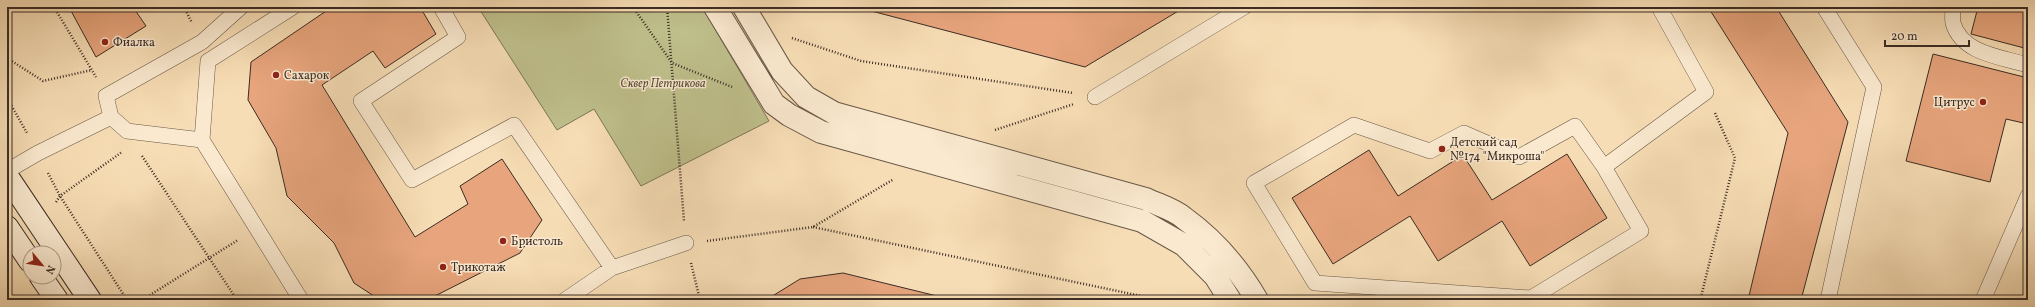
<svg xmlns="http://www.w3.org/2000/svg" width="2035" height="307" viewBox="0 0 2035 307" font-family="Vollkorn,serif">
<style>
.green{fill:#bfc08c;stroke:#7c7658}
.building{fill:#e8a57d;stroke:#3a2c24}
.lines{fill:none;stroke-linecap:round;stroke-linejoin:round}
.lane-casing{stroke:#695848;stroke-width:16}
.street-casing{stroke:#695848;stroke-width:24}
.secondary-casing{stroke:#3a2c24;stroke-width:24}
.path{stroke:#3a2c24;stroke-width:2.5;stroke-dasharray:1 2;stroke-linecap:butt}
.lane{stroke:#fae9cf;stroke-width:15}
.street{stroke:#fae9cf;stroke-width:22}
.secondary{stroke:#fae9cf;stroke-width:22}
.poi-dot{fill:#8f2418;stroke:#fae9cf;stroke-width:1.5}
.labels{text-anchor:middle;stroke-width:3;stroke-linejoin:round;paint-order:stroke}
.poi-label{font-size:12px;fill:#3a2c24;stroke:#fae9cf;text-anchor:start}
.park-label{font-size:12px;font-style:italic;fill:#5b513e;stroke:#fae9cf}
</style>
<rect width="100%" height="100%" fill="#f7ddb5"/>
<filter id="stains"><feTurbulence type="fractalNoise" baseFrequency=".005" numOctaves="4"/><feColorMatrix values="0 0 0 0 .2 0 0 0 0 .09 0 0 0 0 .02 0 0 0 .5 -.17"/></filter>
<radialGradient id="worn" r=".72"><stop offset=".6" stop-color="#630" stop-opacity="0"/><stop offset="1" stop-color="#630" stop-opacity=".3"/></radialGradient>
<path class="green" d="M478,7h224l67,114 -128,65 -47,-77 -37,21z"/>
<path class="building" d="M73,7h60l13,19 -50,31 -26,-48z
M332,7h88l16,27 -51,34 -12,-17 -51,34 93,152 53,-33 -8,-18 42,-27 40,61 -22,33 -93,47h-47l-26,-17 -20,-40 -47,-47 -11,-48 -28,-48 3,-38z
M856,7h198l15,4 6,-4h110l-100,60z
M1708,7h68l72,115 -47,178h-53l40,-167z
M1978,7h50v42l-57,-15z
M1933,54l95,24v46l-22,-5 -16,63 -84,-21z
M1369,150l29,46 65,-41 29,45 75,-46 40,64 -77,48 -28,-45 -64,40 -28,-45 -77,48 -41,-66z
M843,273l94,23 13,4h-184l34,-21z"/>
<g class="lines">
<defs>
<path id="lane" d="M293,7l-85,54 -6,79 99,160
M441,7l17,30 -97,64 51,79 102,-55 98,143
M1824,7l50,80 -46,213
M1953,7c0,5 -1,11 0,16 9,31 48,34 75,42
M1095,97l149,-90
M111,117l16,14 75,9
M1354,125l76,26 34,-18 55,24 56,-31 29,41 37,64 -110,67 -216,-15 -61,-100z
M1604,167l102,-75 -47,-85
M7,171l31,-18 73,-36 -5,-21 96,-54 39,-35
M565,300l47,-32 74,-25
M1983,300l45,-104"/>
<path id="street" d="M715,7l59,97 15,11 32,17 321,89 42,24 31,31 15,24
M744,7l38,64 24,26 28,16 312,86c12,6 28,10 38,19 29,21 55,51 73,82"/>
<path id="secondary" d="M7,176l83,124
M7,227l23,34
M41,277l16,23"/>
</defs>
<use href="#lane" class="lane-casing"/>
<use href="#street" class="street-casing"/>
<use href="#secondary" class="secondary-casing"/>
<path class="path" d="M54,7l42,70
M184,7l8,16
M633,7l39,56 60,24
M667,7l17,214
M792,38l69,23 212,32
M7,58l36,23 49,-11
M7,98l20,35
M995,130l79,-26
M142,156l95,144
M48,173l12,23 67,104
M56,202l4,-6 62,-44
M813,227l333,70 4,3
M707,241l106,-14 81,-48
M691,263l9,37
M142,300l96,-60
M1695,300l6,-3 34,-139 -20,-45"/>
<use href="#lane" class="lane"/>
<use href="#street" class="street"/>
<use href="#secondary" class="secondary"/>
</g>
<g class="poi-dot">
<circle cx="105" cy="42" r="4"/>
<circle cx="276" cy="75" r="4"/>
<circle cx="1983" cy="102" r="4"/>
<circle cx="1442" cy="149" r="4"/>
<circle cx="503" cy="241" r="4"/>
<circle cx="443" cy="267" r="4"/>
</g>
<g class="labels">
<g class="poi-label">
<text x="113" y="46">Фиалка</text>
<text x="284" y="79">Сахарок</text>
<text x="1975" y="106" text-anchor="end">Цитрус</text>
<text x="1450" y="146">Детский сад<tspan x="1450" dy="14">№174 "Микроша"</tspan></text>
<text x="511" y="245">Бристоль</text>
<text x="451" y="271">Трикотаж</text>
</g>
<g class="park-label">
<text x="663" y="87">Сквер Петрикова</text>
</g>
</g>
<rect width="2035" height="307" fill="none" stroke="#f7ddb5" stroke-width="24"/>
<rect x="8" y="8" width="2019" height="291" fill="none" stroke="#3a2c24" stroke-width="2"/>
<rect x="12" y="12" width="2011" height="283" fill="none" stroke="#3a2c24"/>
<g transform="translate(42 265) rotate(119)"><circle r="19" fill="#fae9cf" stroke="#ad9d8b"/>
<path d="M0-3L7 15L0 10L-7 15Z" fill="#8f2418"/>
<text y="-6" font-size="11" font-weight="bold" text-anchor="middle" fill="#3a2c24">N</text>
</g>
<path d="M1885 40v6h84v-6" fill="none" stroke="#3a2c24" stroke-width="2"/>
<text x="1891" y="40" font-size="12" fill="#3a2c24" stroke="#fae9cf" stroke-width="3" paint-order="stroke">20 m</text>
<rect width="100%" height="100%" filter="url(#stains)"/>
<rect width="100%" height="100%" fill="url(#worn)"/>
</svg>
